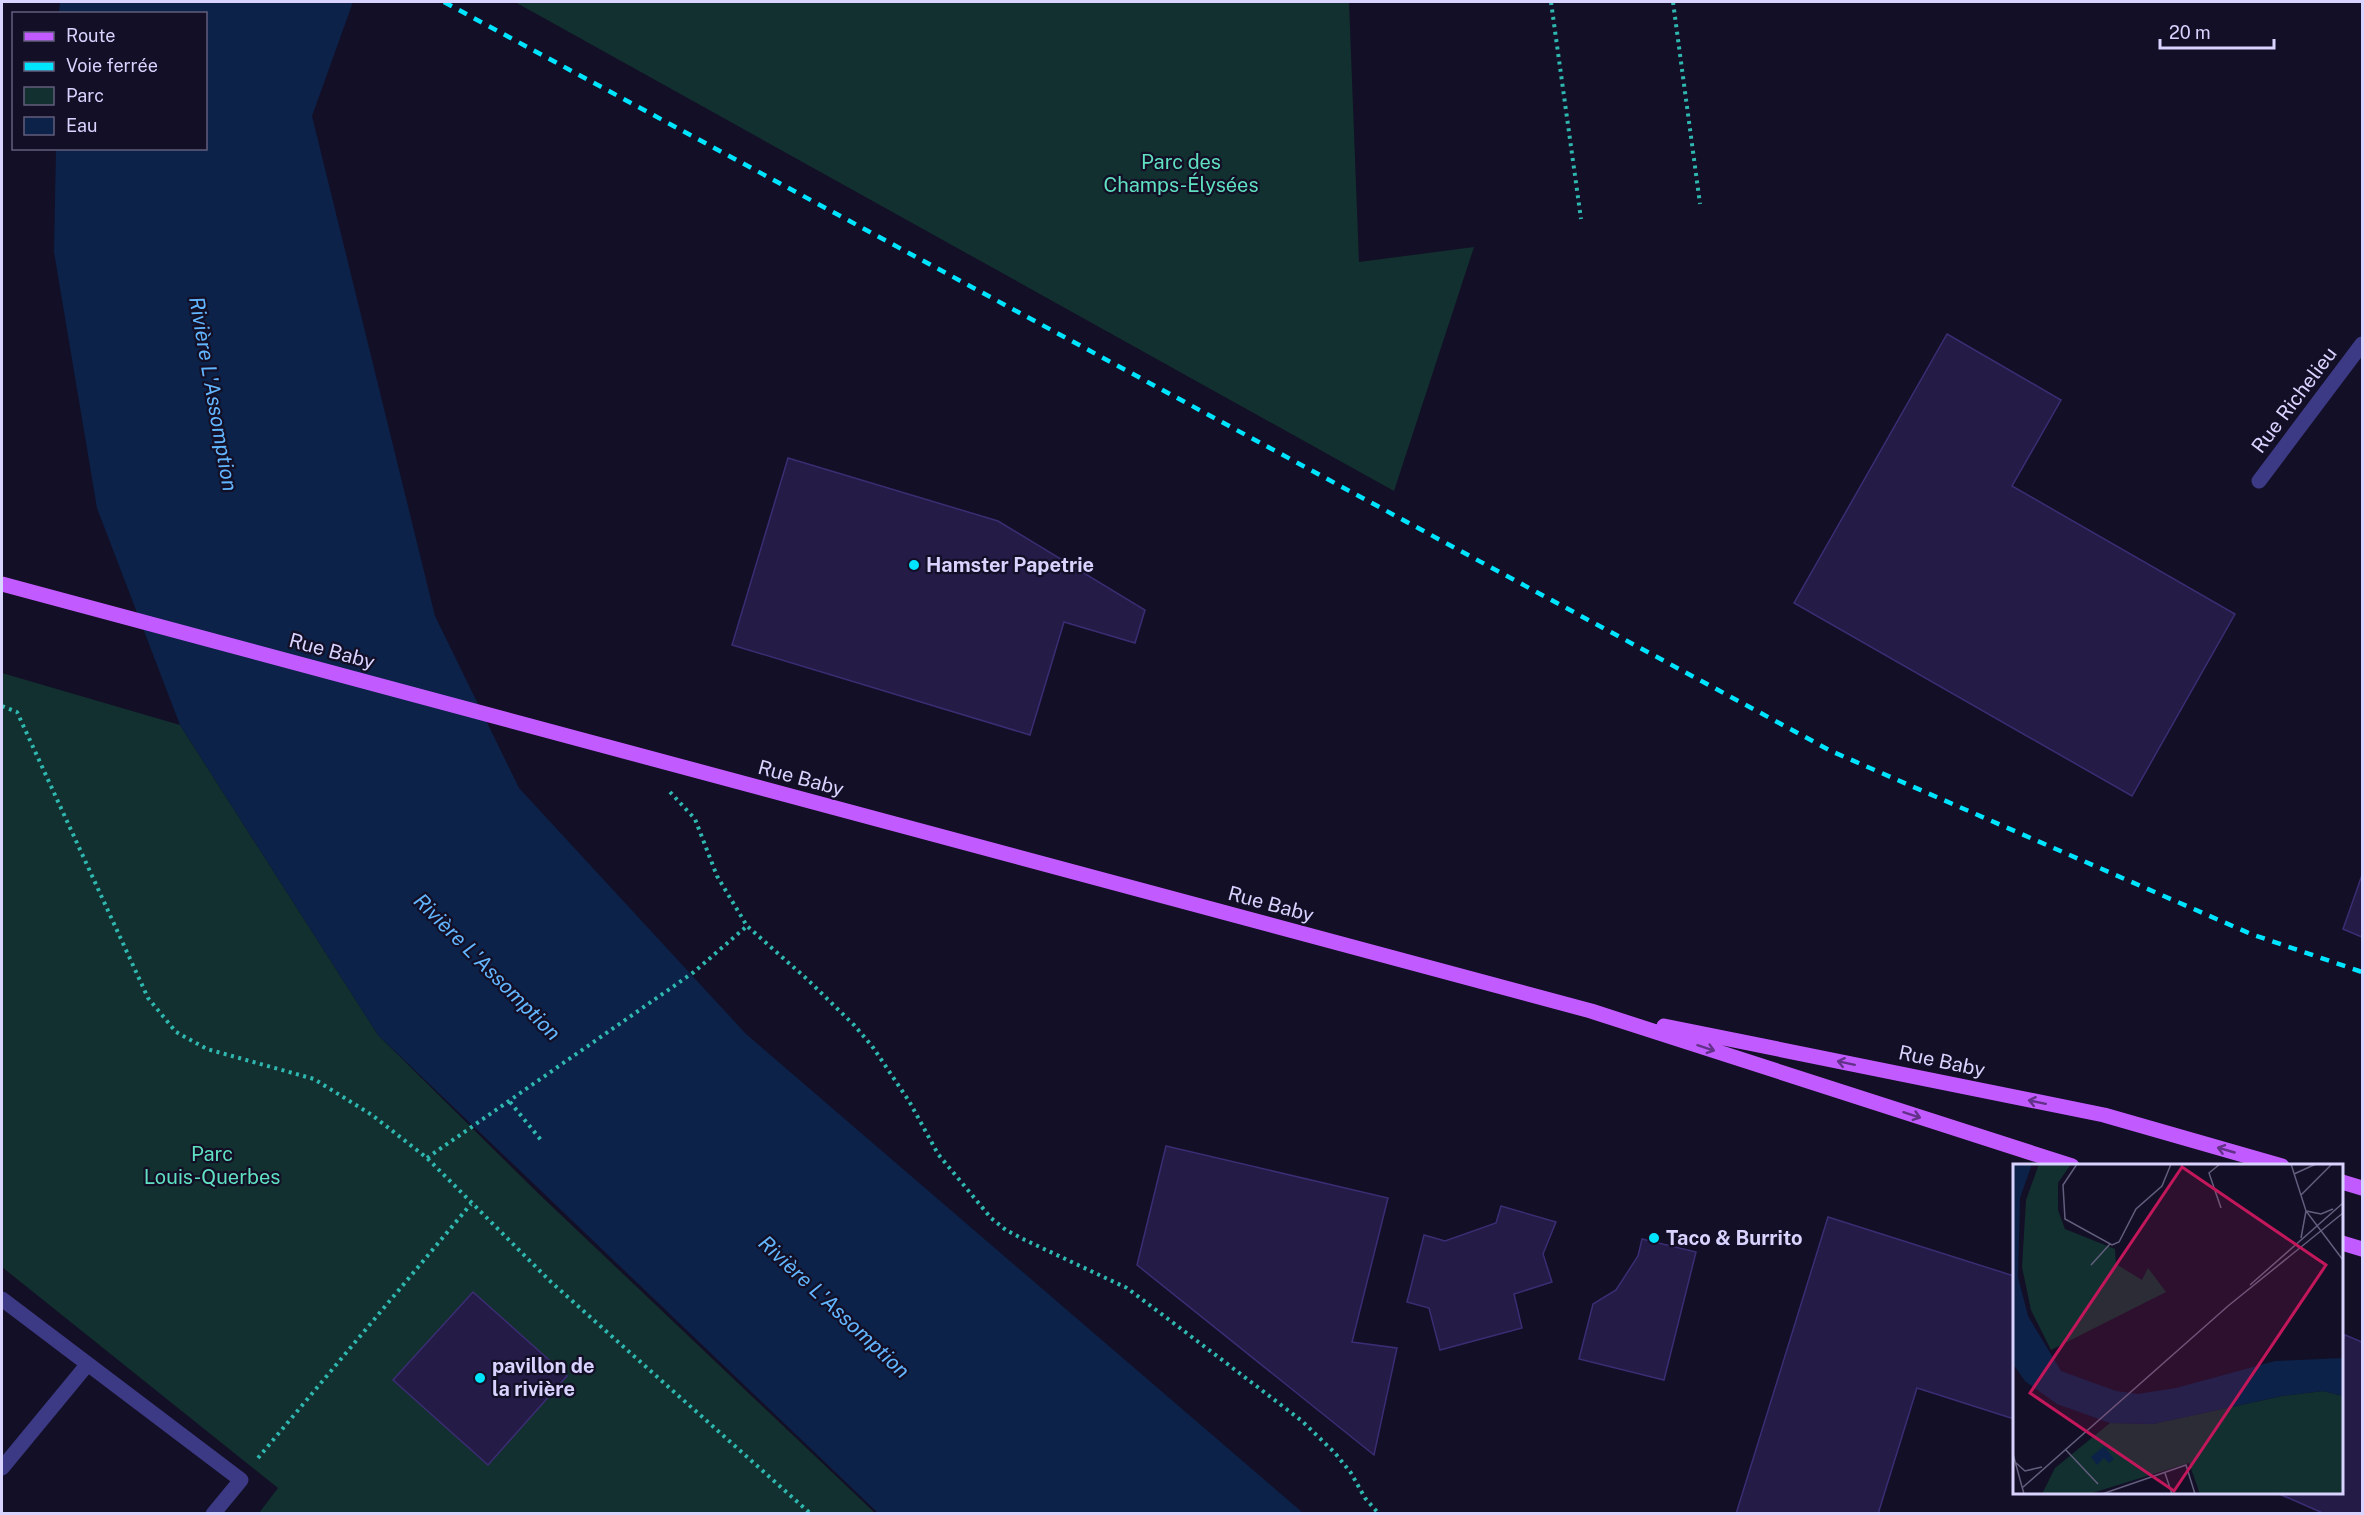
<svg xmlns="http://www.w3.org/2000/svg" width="2364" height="1515" viewBox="0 0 2364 1515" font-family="'Public Sans',sans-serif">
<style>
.green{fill:#12302f}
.water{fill:#0c2248}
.building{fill:#241b47;stroke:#3b2d73;stroke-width:1.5}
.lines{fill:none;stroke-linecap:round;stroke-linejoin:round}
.path{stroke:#2fb8b0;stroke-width:4;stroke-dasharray:3 4.5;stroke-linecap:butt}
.minor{stroke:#3d3a85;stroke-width:15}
.major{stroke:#c25bff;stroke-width:15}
.rail{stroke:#00e5ff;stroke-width:4.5;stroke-dasharray:9 8;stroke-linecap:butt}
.oneway{stroke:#623188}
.poi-dot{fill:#00e5ff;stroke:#130f26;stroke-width:2}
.labels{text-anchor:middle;stroke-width:4.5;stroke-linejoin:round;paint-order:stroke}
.park-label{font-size:20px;fill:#5fe0c0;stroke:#130f26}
.street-label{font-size:20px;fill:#d9d4ff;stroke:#130f26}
.poi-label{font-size:20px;font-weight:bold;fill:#d9d4ff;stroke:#130f26;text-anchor:start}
.water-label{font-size:21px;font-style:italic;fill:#62b6ff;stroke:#130f26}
.inset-road{fill:none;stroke:#625e7d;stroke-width:1.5}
.view{fill:#c2185b;fill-opacity:0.15;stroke:#c2185b;stroke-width:3}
.inset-edge{fill:none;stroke:#d9d4ff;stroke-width:3}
</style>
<rect width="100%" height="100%" fill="#130f26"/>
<path class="green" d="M515,2h834l10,260 115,-15 -80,244z
M2,673l178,52 198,310 163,161 334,317h-616l19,-25 -276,-221z"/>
<path class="water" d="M60,2h293l-41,114 123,500 84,172 227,246 557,479h-425l-500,-478 -198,-310 -83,-217 -43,-256 2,-103 150,-1v-134l-147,-1z"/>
<path class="building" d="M1947,334l114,66 -49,86 223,128 -103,182 -338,-193z
M788,458l210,63 147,89 -10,33 -71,-21 -34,113 -298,-90z
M2362,875v62l-19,-8z
M1166,1146l222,52 -36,144 45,6 -23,107 -237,-190z
M1501,1206l55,16 -13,32 9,28 -38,12 8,34 -82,22 -11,-42 -22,-6 17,-67 21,6 51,-18z
M1828,1217l186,59v143l-97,-31 -39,126h-142z
M1642,1239l54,13 -32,128 -85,-21 14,-55 23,-14 22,-34z
M473,1292l94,84 -79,89 -95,-85z
M2345,1335l17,7v172h-37l-48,-21 65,-1v-150z"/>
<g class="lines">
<path class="path" d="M1551,2l30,217
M1673,2l27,202
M2,706l15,6 131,286 28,34 31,17 107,30 58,36 55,43 124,124 260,232
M670,792l25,27 22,57 30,50 61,54 46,45 18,21 37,55 29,53 53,64 15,12 19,10 102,48 90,68 85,65 33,32 16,20 14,25 14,16
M510,1102l31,38
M427,1158l267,-186 53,-46
M258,1458l213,-254"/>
<path class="minor" d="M2259,481l103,-137
M2,1299l239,181 -28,34
M2,1468l85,-103"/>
<path class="major" d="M2,584l1589,427 481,155
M1664,1026l440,89 178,51
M2342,1182l20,6
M2342,1243l20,6"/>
<path class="rail" d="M444,2l1387,749 420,183 111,38"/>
</g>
<defs><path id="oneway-shaft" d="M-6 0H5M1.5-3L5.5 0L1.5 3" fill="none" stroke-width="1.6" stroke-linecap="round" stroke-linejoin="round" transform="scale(1.5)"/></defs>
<g class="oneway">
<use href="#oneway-shaft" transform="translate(1706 1048) rotate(18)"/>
<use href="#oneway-shaft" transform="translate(1846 1063) rotate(-168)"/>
<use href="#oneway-shaft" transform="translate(2037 1102) rotate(-168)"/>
<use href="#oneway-shaft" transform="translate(1912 1115) rotate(18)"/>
<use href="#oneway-shaft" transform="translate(2226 1150) rotate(-164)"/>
</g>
<g class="poi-dot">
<circle cx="914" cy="565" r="6"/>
<circle cx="1654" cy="1238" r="6"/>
<circle cx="480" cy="1378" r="6"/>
</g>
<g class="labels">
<g class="park-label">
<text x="1181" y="169">Parc des<tspan x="1181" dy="23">Champs-Élysées</tspan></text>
<text x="212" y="1161">Parc<tspan x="212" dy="23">Louis-Querbes</tspan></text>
</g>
<g class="street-label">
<text transform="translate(2294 400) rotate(-53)" y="7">Rue Richelieu</text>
<text transform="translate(332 651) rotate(15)" y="7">Rue Baby</text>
<text transform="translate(801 778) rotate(15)" y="7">Rue Baby</text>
<text transform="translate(1271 904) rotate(15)" y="7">Rue Baby</text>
<text transform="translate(1942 1061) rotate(12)" y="7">Rue Baby</text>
</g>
<g class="poi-label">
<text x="926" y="572">Hamster Papetrie</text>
<text x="1666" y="1245">Taco &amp; Burrito</text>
<text x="492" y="1373">pavillon de<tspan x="492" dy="23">la rivière</tspan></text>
</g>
<g class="water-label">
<text transform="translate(213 394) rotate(80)" y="7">Rivière L'Assomption</text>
<text transform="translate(487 967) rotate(45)" y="7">Rivière L'Assomption</text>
<text transform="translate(834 1307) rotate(43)" y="7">Rivière L'Assomption</text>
</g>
</g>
<g transform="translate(2013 1164)">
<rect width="330" height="330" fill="#130f26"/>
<path d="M26,0h32l-13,19v27l7,19 50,20 1,15 26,16 6,-12 18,24 -115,58 -20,-40 -9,-43 4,-67zM310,227l20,5v98h-143l-11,-31 -100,31h-47l13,-26 55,-45 43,1 129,-28z" fill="#12302f"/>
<path d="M0,0h19l-12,34 -2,79 10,39 33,55 55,20 22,3 38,-6 99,-27 68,-3v38l-20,-5 -41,5 -129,28 -43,-1 -53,-19 -32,-23 -12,-17zM91,282l10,13 -5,4 -5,-5 -7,7 -6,-8z" fill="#0c2248"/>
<path class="inset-road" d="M64,0l-14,21 2,34 47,26 7,-3 17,-33 26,-23 9,-22M207,0l-11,9 12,35M278,0l15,47 37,49M281,10l22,-10M288,31l31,-31M288,74l5,-27 15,3 12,-5M78,101l19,-21M237,121l93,-82M52,285l33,35M0,290l11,40M2,298l10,9 17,-4M152,309l7,21M9,324l206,-182 115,-93M89,330l84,-29 9,29"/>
<path class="view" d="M169,3l144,98 -152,226 -144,-98z"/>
<rect width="330" height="330" class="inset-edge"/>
</g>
<rect width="2364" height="1515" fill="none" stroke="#d9d4ff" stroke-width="6"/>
<rect x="12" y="12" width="195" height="138" fill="#130f26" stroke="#625e7d" stroke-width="1.5"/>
<rect x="24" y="32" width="30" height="9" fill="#c25bff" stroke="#625e7d" stroke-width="1.5"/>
<text x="66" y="42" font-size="18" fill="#d9d4ff">Route</text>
<rect x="24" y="62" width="30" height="9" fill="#00e5ff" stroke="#625e7d" stroke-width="1.5"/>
<text x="66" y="72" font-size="18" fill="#d9d4ff">Voie ferrée</text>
<rect x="24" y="87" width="30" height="18" fill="#12302f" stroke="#625e7d" stroke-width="1.5"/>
<text x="66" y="102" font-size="18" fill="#d9d4ff">Parc</text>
<rect x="24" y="117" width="30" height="18" fill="#0c2248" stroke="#625e7d" stroke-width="1.5"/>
<text x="66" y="132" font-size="18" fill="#d9d4ff">Eau</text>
<path d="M2160 39v9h114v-9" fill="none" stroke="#d9d4ff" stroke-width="3"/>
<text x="2169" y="39" font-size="18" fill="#d9d4ff" stroke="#130f26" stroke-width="4.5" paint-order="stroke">20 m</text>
</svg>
